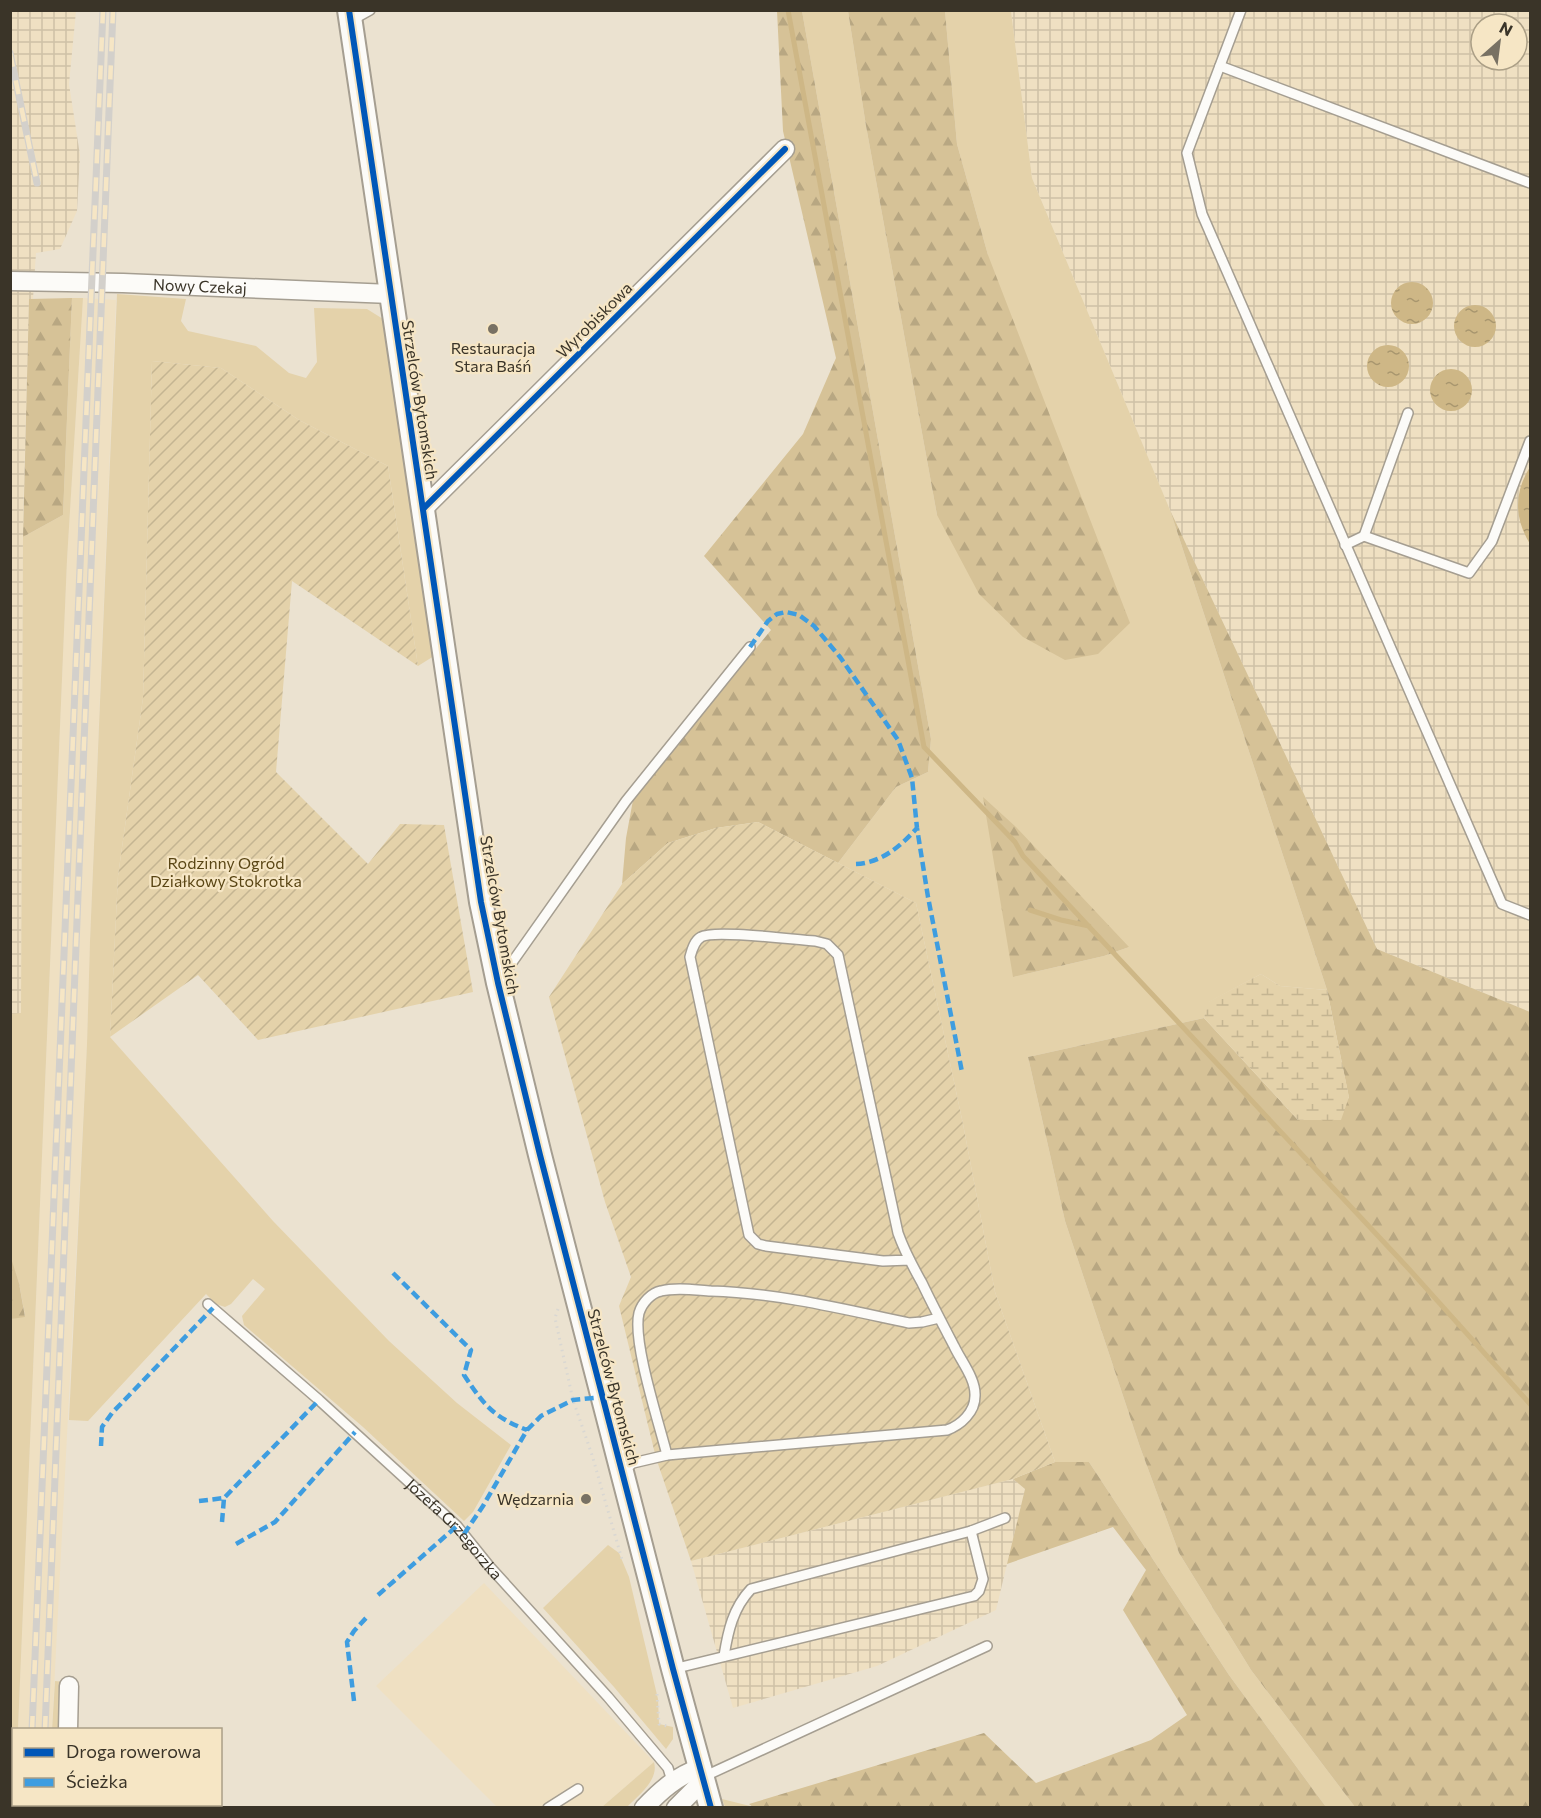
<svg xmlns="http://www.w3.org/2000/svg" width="1541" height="1818" viewBox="0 0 1541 1818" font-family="Commissioner,sans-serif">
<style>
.built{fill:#efe0c2}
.industrial{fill:url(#industrial-grid);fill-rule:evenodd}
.grass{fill:#e4d2aa;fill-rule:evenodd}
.forest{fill:url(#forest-firs)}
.wetland{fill:url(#wetland-marsh)}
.garden{fill:url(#garden-furrows)}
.water{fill:url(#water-ripples)}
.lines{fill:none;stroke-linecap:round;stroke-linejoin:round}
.stream{stroke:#ceb786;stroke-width:5}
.service-casing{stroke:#a59e91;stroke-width:12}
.minor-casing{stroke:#a59e91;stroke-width:21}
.tertiary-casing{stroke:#a59e91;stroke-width:26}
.path{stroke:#d9d7d2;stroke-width:3;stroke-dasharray:1.5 4.5;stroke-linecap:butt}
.service{stroke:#fcfbf8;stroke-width:9}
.minor{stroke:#fcfbf8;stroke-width:18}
.tertiary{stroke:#fcfbf8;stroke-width:22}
.rail-casing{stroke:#d3d0cb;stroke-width:7}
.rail{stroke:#f6e6c5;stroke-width:4.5;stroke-dasharray:14;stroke-linecap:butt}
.quiet{stroke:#3e9de0;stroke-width:4.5;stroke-dasharray:9 4.5;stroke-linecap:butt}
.cycleway-casing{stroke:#f6e6c5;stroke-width:10}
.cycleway{stroke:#0057b8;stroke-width:6}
.poi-dot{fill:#787163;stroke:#f6e6c5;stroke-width:2}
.labels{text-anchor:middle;stroke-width:4.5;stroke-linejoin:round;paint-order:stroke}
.street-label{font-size:16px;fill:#3a3428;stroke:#f6e6c5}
.poi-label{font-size:16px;fill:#3a3428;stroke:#f6e6c5}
.park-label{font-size:16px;fill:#594514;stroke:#f6e6c5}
</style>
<defs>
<pattern id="industrial-grid" width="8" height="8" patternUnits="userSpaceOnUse" patternTransform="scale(1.5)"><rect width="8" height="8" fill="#efe0c2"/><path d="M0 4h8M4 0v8" fill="none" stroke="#cec1a7"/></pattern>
<pattern id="forest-firs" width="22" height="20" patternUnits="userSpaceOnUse" patternTransform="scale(1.5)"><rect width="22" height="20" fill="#d6c297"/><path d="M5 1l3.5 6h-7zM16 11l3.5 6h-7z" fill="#b8a782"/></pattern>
<pattern id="wetland-marsh" width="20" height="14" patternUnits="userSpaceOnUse" patternTransform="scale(1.5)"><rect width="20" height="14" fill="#e4d2aa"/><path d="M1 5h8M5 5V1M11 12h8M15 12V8" fill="none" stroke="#c4b592"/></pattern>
<pattern id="garden-furrows" width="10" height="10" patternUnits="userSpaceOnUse" patternTransform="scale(1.5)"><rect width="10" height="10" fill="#e4d2aa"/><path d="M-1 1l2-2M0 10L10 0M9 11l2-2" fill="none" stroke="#c4b592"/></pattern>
<pattern id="water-ripples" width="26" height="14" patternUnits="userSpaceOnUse" patternTransform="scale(1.5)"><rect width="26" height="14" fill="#ceb786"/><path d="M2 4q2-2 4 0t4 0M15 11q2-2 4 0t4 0" fill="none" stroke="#a8966e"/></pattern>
</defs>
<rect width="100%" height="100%" fill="#ebe2d0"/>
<path class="built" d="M83,298l33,2 -26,641 -3,103 -35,685 -34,1 49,-1170z
M484,1583l170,179 -52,45h-105l-121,-121z"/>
<path class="industrial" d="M10,11h66l-7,73 11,71 -3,56 -17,38 -24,4 -3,46h-4l-6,224 -2,491h-10z
M1011,11h519v1001l-153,-63 -207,-439 -138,-332zM1481,24h36v36h-36z
M1013,1479l12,10 -29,121 -119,56 -144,42 -42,-147z"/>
<path class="grass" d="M802,11h46l18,115 71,389 51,-260 -31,-111 -12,-133h66l21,167 138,332 157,480 -47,-4 -19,-12 -52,28 -5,16 -176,39 37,164 75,226 39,106 72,117 104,137h-29l-97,-132 -140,-213h-34l-60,-170 -32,-168 -47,-221 -78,-40 58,-76 32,-15 3,-33zM1129,947l-25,9 -91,21z
M117,294l69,5 -5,22 7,10 68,15 33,27 17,5 11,-16 -3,-54 53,1 16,10 51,337 -16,10 -30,-200 -89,-46 -78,-52 -69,-7 -9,337 -25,178 -8,161 163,184 116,120 68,62 54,42 -38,67 -9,9 -101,-94 -119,-102 -2,-9 23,-27 -12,-10 -22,25 -6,3 -9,-3 -10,-10 -118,127 -19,-1 18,-376 3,-103z
M72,298h11l-16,262 -49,1169 -4,1 1,78 -5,-1 2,-347 -2,-141 15,-3 -6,-33 -9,-25v-244l11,-1 2,-476 40,-22z
M608,1545l11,8 10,24 29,122 1,25 14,3v12l-7,10 -52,-62 -71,-79z
M55,1681l10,1 -1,47 -12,1z
M654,1762c5,18 -15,33 -27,45h-25z
M722,1799l32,8h-29z"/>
<path class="forest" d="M777,11h25l129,728 -3,33 -32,15 -58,76 -80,-41 -42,6 -48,15 -46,41 4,-46 7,-38 138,-170 -67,-74 99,-122 33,-76 -53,-227z
M848,11h97l12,133 31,111 142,368 -32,31 -33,6 -42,-23 -44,-43 -42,-79 -71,-389z
M72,298l-9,217 -40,22 6,-238z
M1170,510l207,439 153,63v795h-175l-104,-137 -72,-117 -39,-106 -75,-226 -37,-164 176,-39 94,102 51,-22 -22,-108z
M983,797l33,30 113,120 -25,9 -91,21z
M11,1258l8,25 6,34 -14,2z
M1055,1462h34l140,213 97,132 -572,1 -5,-4 235,-71 52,50 115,-43 36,-25 -64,-105 23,-40 -33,-43 -106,37 18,-75 -12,-10z"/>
<path class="wetland" d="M1261,974l19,12 47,4 22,107 -8,23h-43l-94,-102 4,-16z"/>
<path class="garden" d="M152,361l69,7 78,52 89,46 30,200 -126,-85 -16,191 92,92 32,-40 44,1 29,167 -215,48 -60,-65 -88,62 8,-161 25,-178z
M758,822l158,81 47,221 32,168 60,170 -42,17 -322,82 -35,-103 -37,-152 12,-29 -26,-75 -56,-205 73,-113 46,-41 48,-15z"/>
<path class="water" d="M1391 303a21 21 0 1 1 42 0a21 21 0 1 1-42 0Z
M1454 326a21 21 0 1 1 42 0a21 21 0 1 1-42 0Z
M1367 366a21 21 0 1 1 42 0a21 21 0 1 1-42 0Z
M1430 390a21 21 0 1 1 42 0a21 21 0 1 1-42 0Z
M1530,467v77c-16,-26 -16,-52 0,-77z"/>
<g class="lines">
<path class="stream" d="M788,10l136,737 91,95 8,14 385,412 122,136
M1030,910l31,10 28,6"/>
<defs>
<g id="service">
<path d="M1241,10l-54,143 15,61 300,690 28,11"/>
<path d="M352,20l18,-10"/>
<path d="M1220,66l310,117"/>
<path d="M1364,536l44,-123"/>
<path d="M1345,545l19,-9 105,37 23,-32 38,-100"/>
<path d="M501,978l125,-177 124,-154"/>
<path id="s1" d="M208,1304l111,96 138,126 33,41 118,130 60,71 4,13"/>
<path d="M667,1455c-8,-32 -35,-114 -28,-142 3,-10 12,-20 22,-22 15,-4 34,-1 50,0 67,2 132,18 198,32l13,-1 17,-4"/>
<path d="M622,1471l11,-8 34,-8 280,-25c14,-5 28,-18 28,-34 1,-17 -14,-35 -21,-50 -11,-21 -22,-42 -32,-63 -9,-16 -18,-33 -24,-50l-60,-278 -11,-11 -12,-3c-20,-1 -101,-12 -114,-4 -7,4 -9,13 -11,20l59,278 9,9 8,2 117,15 27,-1"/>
<path d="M724,1656c4,-25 9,-48 27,-67l220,-58 34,-13"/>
<path d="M673,1669l301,-73 5,-5 4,-12 -12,-48"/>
<path d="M703,1777l284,-131"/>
<path d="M548,1808l30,-19"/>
</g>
<g id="minor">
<path id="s2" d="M10,281l113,2 268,11"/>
<path d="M423,509l362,-360"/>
<path d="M68,1730l1,-44"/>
<path d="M66,1808v-4"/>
<path d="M644,1808c17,-18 33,-32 56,-40"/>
<path d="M676,1808l27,-27"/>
</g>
<path id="tertiary" d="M349,10l132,892 17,81 42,172 133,514 38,139"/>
</defs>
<use href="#service" class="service-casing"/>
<use href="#minor" class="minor-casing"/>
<use href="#tertiary" class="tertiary-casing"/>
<path class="path" d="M558,1309l-3,9 18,82 19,55 31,108
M657,1694l2,30 8,2"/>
<use href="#service" class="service"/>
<use href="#minor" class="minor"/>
<use href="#tertiary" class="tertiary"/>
<defs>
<path id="rail" d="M10,53l27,130
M32,1730l71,-1720
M45,1730l68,-1720
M29,1808v-4
M42,1808v-4"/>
</defs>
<use href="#rail" class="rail-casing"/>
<use href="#rail" class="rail"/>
<path class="quiet" d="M750,647l18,-26 9,-7 9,-2 13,3 15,11 26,31 58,83 14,38 5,50 11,69 34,175
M856,864c25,-1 45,-18 61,-36
M393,1273l78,77 -7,25c20,30 29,42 63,55
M101,1446l1,-19 10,-14 101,-105
M199,1501l25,-3 95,-98
M222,1522l2,-24
M464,1534l19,-28 44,-76 14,-14 32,-16 30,-3
M236,1544l39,-22 80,-90
M378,1595l79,-69
M354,1701l-7,-59 7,-11 12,-13"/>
<defs>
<path id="cycleway" d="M349,10l132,892 17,81 42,172 133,514 38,139
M423,509l362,-360"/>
</defs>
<use href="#cycleway" class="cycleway-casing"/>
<use href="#cycleway" class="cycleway"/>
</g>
<g class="poi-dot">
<circle cx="493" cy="329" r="6"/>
<circle cx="586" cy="1499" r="6"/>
</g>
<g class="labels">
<g class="street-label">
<text dy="6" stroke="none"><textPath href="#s2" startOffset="190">Nowy Czekaj</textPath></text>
<text transform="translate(594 320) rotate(-45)" y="6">Wyrobiskowa</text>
<text transform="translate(420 400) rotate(81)" y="6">Strzelców Bytomskich</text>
<text transform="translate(500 915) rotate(80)" y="6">Strzelców Bytomskich</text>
<text transform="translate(614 1387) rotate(75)" y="6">Strzelców Bytomskich</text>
<text dy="6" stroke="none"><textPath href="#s1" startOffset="334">Józefa Grzegorzka</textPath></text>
</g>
<g class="poi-label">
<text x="493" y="354">Restauracja<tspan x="493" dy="18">Stara Baśń</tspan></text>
<text x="574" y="1505" text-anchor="end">Wędzarnia</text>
</g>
<g class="park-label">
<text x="226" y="869">Rodzinny Ogród<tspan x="226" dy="18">Działkowy Stokrotka</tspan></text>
</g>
</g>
<rect width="1541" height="1818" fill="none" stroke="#3a3428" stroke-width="24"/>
<rect x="12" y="1728" width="210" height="78" fill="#f6e6c5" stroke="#ab9f86" stroke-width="1.5"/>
<rect x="24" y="1748" width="30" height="9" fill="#0057b8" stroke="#ab9f86" stroke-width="1.5"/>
<text x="66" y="1758" font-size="18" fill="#3a3428">Droga rowerowa</text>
<rect x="24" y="1778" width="30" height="9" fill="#3e9de0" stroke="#ab9f86" stroke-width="1.5"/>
<text x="66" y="1788" font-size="18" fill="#3a3428">Ścieżka</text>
<g transform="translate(1499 42) rotate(28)"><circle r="28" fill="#f6e6c5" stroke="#ab9f86" stroke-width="1.5"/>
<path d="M0-4.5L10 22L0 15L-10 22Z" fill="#787163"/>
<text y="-9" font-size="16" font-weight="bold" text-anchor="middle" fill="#3a3428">N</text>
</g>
</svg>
